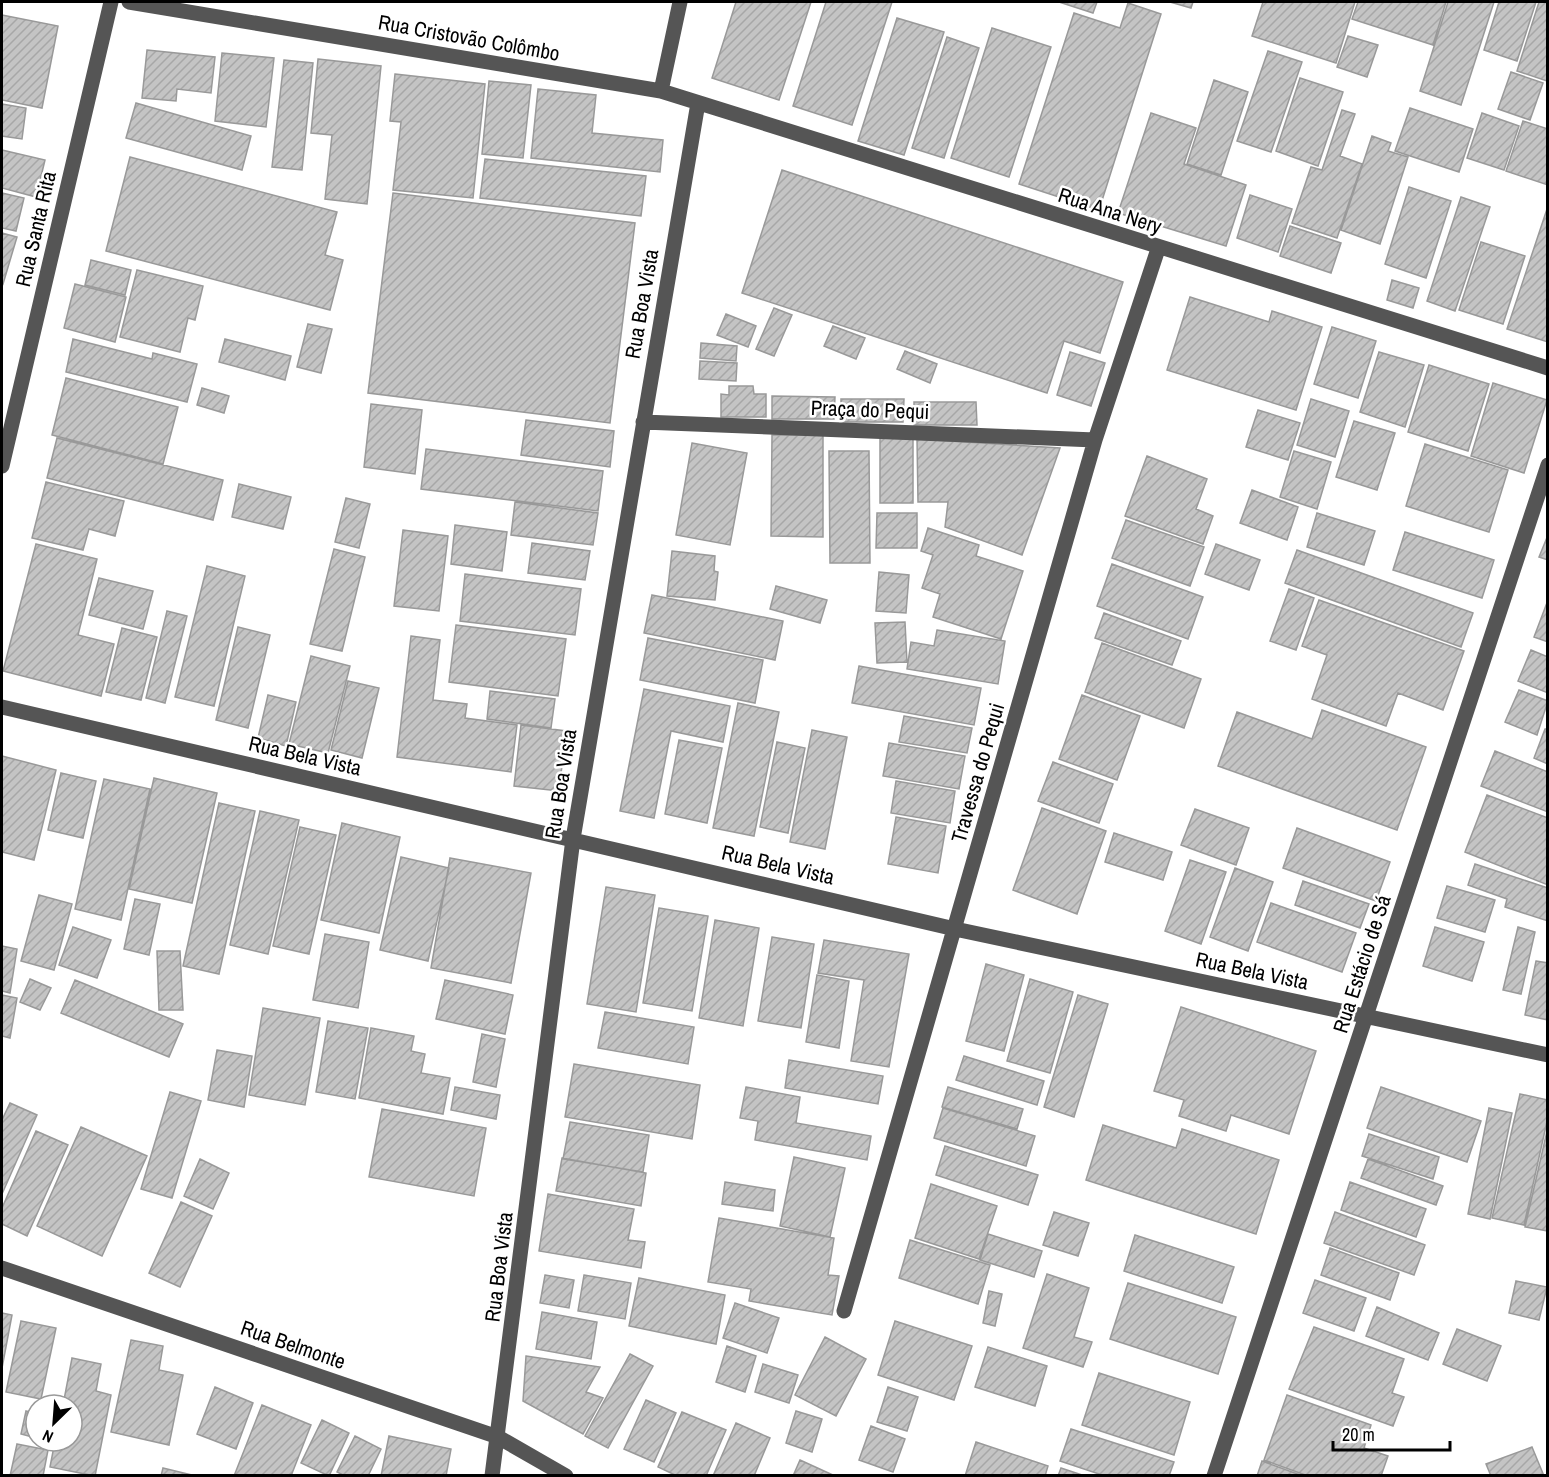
<svg xmlns="http://www.w3.org/2000/svg" width="1549" height="1477" viewBox="0 0 1549 1477" font-family="'Archivo Narrow',sans-serif">
<style>
.building{fill:url(#building-hatch);stroke:#999;stroke-width:1.5}
.lines{fill:none;stroke-linecap:round;stroke-linejoin:round}
.minor{stroke:#555;stroke-width:15}
.labels{text-anchor:middle;stroke-width:5;stroke-linejoin:round;paint-order:stroke}
.street-label{font-size:21px;fill:#000;stroke:#fff}
</style>
<defs>
<pattern id="building-hatch" width="6" height="6" patternUnits="userSpaceOnUse" patternTransform="scale(1.5)"><rect width="6" height="6" fill="#c4c4c4"/><path d="M-1 1l2-2M0 6l6-6M5 7l2-2" fill="none" stroke="#a7a7a7"/></pattern>
</defs>
<rect width="100%" height="100%" fill="#fff"/>
<path class="building" d="M736,2h75l-32,98 -67,-22z
M826,2h66l-40,123 -59,-19z
M1059,2h38l-4,11z
M1170,2h23l-2,6z
M1263,2h92l-19,61 -84,-27z
M1358,2h88l-13,43 -81,-26z
M1448,2h46l-33,103 -41,-14z
M1499,2h37l-19,59 -33,-11z
M1539,2h9l-1,79 -30,-10z
M1128,3l33,11 -62,196 -80,-26 55,-171 46,15z
M2,15l56,11 -16,82 -40,-8z
M897,18l47,14 -40,123 -46,-14z
M992,28l59,19 -42,130 -58,-19z
M1348,36l30,9 -11,32 -30,-10z
M947,37l32,11 -35,110 -32,-10z
M147,50l68,7 -4,36 -34,-4 -1,12 -34,-3z
M1268,51l34,11 -31,90 -34,-11z
M222,53l52,5 -8,69 -51,-6z
M318,59l63,7 -14,138 -42,-5 7,-64 -21,-2z
M284,60l29,3 -11,107 -30,-3z
M1511,72l32,11 -13,37 -32,-11z
M395,74l90,10 -12,114 -80,-8 8,-68 -11,-1z
M1300,78l43,14 -25,74 -42,-15z
M1214,80l34,12 -27,83 -34,-11z
M489,81l42,4 -8,73 -41,-4z
M538,89l58,6 -4,38 71,7 -3,32 -129,-14z
M136,103l115,33 -9,34 -116,-32z
M2,104l24,4 -4,31 -20,-3z
M1410,108l63,21 -14,43 -64,-21z
M1342,110l13,4 -15,42 22,8 -25,74 -45,-15 19,-56 11,3z
M1151,113l45,15 -12,36 62,21 -20,61 -108,-33z
M1482,113l37,13 -15,44 -37,-12z
M1523,121l25,8v56l-42,-14z
M1372,136l19,7 -3,8 20,6 -28,87 -39,-14z
M2,150l43,10 -9,37 -34,-9z
M130,157l207,55 -12,43 18,5 -13,50 -224,-59z
M485,159l161,17 -5,40 -161,-18z
M782,170l341,112 -23,71 -36,-12 -17,52 -305,-100z
M1409,187l42,14 -25,77 -41,-14z
M2,193l22,5 -8,33 -14,-3z
M393,193l242,30 -25,200 -242,-30z
M1250,195l42,14 -14,43 -41,-14z
M1461,197l29,10 -35,104 -28,-10z
M1548,206v136l-41,-13z
M1290,226l51,17 -10,30 -51,-17z
M2,233l15,4 -14,47 -1,-1z
M1481,242l44,14 -22,68 -44,-14z
M91,260l40,10 -6,25 -40,-10z
M137,270l66,16 -8,34 -7,-2 -8,34 -60,-15z
M1392,280l27,8 -6,20 -26,-8z
M75,284l51,13 -11,45 -51,-14z
M1190,297l79,25 3,-11 50,16 -26,83 -129,-40z
M774,308l18,7 -18,41 -18,-7z
M726,314l30,12 -8,21 -31,-12z
M308,324l24,5 -11,44 -24,-6z
M833,326l32,12 -9,21 -32,-13z
M1332,327l44,14 -18,57 -44,-14z
M73,339l79,20 1,-6 44,11 -10,38 -121,-30z
M225,339l66,17 -6,24 -66,-18z
M701,343l36,3 -1,15 -36,-3z
M905,351l32,13 -7,19 -33,-14z
M1070,352l35,11 -14,43 -34,-11z
M1379,352l45,13 -19,62 -45,-15z
M700,361l37,2 -1,18 -37,-2z
M1429,365l60,19 -21,67 -60,-19z
M66,378l112,29 -15,57 -111,-29z
M1493,383l54,17 -23,73 -53,-17z
M729,386h24l1,8h12v23h-45v-23l8,1z
M202,388l27,8 -5,17 -27,-8z
M772,396l63,1 -1,22h-62z
M841,399h63l-1,23h-62z
M1311,399l38,12 -14,46 -38,-12z
M914,402h62l1,23h-63z
M371,404l51,6 -7,64 -51,-7z
M1258,410l42,13 -12,37 -42,-13z
M526,420l88,11 -4,36 -89,-12z
M1354,421l41,12 -18,57 -41,-13z
M772,435h51v102l-52,-1z
M57,438l166,42 -10,40 -166,-42z
M880,438l33,1v64h-33z
M917,439l143,9 -38,107 -77,-28 3,-25h-30z
M692,443l55,10 -17,92 -54,-10z
M1425,444l83,26 -19,62 -83,-26z
M426,449l177,22 -5,40 -177,-22z
M829,451h40l1,112h-40z
M1294,451l37,11 -14,47 -37,-12z
M1147,456l60,23 -11,30 17,7 -10,28 -78,-28z
M46,482l78,19 -9,35 -26,-7 -6,21 -51,-12z
M239,484l52,13 -8,32 -51,-12z
M1252,490l46,17 -11,33 -47,-17z
M346,498l24,6 -11,44 -24,-6z
M515,502l83,11 -5,32 -82,-10z
M877,513h40v35h-41z
M1317,513l58,18 -11,34 -57,-18z
M1126,520l78,27 -14,39 -78,-28z
M455,525l52,7 -5,39 -51,-7z
M928,528l51,17 -3,11 47,15 -22,68 -68,-22 7,-23 -18,-6 11,-33 -12,-4z
M403,530l45,6 -9,75 -45,-5z
M1405,532l89,28 -12,38 -89,-28z
M1548,535v25l-9,-3z
M532,543l58,8 -5,29 -57,-7z
M36,544l61,15 -19,76 36,9 -13,52 -98,-25z
M1216,544l44,16 -11,30 -44,-16z
M334,549l31,8 -23,94 -32,-7z
M1297,550l176,63 -12,34 -176,-64z
M672,551l43,5 -1,15 4,1 -3,28 -48,-4z
M1112,564l91,33 -15,42 -91,-33z
M207,566l38,10 -31,130 -39,-9z
M879,572l30,3 -3,38 -30,-2z
M465,574l116,15 -6,46 -115,-14z
M99,578l54,13 -10,38 -54,-14z
M776,586l51,14 -7,23 -50,-14z
M1289,589l25,9 -18,52 -26,-9z
M652,595l131,26 -8,39 -131,-27z
M1319,600l145,51 -21,59 -45,-17 -12,33 -74,-27 15,-44 -25,-9z
M1548,600v42l-14,-5z
M167,611l20,5 -22,87 -19,-5z
M1104,613l77,28 -9,24 -77,-27z
M905,622l2,40 -30,1 -2,-40z
M456,625l110,14 -8,57 -109,-14z
M238,627l32,8 -22,93 -32,-8z
M122,628l35,9 -16,63 -35,-8z
M937,630l68,11 -7,43 -91,-15 4,-27 23,4z
M411,636l29,4 -7,60 34,4 -2,14 52,7 -6,47 -114,-15z
M648,638l115,22 -8,43 -115,-23z
M1102,643l99,36 -17,49 -99,-36z
M1531,650l17,7v36l-30,-12z
M311,656l39,10 -22,87 -39,-9z
M859,666l122,22 -7,37 -122,-22z
M348,681l31,7 -17,70 -31,-8z
M644,689l86,17 -7,36 -52,-11 -17,87 -34,-7z
M1519,690l29,11 -11,34 -32,-13z
M490,691l65,8 -4,29 -64,-9z
M268,695l28,7 -10,44 -28,-8z
M1082,695l58,21 -23,64 -58,-21z
M738,703l41,9 -25,124 -41,-8z
M1322,710l104,37 -29,83 -179,-64 19,-54 75,27z
M904,716l68,12 -5,25 -68,-11z
M521,725l45,6 -7,60 -45,-5z
M1545,729h3v35l-14,-6z
M812,730l35,7 -22,112 -35,-7z
M679,740l43,8 -15,75 -42,-9z
M777,742l28,6 -17,85 -28,-6z
M889,743l76,13 -6,33 -76,-13z
M1495,751l53,21v40l-67,-26z
M2,756l54,14 -22,90 -32,-8z
M1053,762l60,22 -14,39 -61,-22z
M61,773l35,8 -13,57 -35,-8z
M154,778l63,15 -25,110 -63,-14z
M104,779l46,10 -29,131 -46,-11z
M896,781l59,10 -5,32 -59,-10z
M1487,795l61,23v67l-83,-33z
M219,803l36,8 -36,163 -36,-8z
M1042,808l64,23 -29,83 -64,-24z
M1195,809l54,19 -13,37 -55,-20z
M260,811l39,9 -31,134 -38,-9z
M896,817l50,9 -8,47 -50,-9z
M342,823l58,14 -21,96 -58,-13z
M300,827l36,8 -27,119 -36,-8z
M1297,828l93,34 -14,39 -93,-33z
M1114,833l58,19 -9,28 -58,-18z
M401,857l48,11 -21,93 -48,-11z
M450,858l81,15 -20,110 -80,-15z
M1190,860l36,12 -25,72 -36,-13z
M1475,864l73,24v33l-43,-14 2,-8 -39,-14z
M1235,868l38,14 -25,69 -38,-14z
M1303,881l66,23 -9,24 -65,-23z
M1447,886l48,14 -10,32 -48,-14z
M606,887l49,8 -19,117 -49,-8z
M39,895l33,9 -18,66 -33,-9z
M135,899l25,5 -11,51 -25,-6z
M1271,903l85,30 -14,39 -85,-30z
M659,908l49,8 -16,95 -49,-8z
M715,920l44,8 -16,98 -44,-8z
M73,927l38,13 -14,38 -38,-13z
M1435,927l49,15 -12,39 -49,-15z
M1518,927l17,5 -14,62 -18,-4z
M325,934l44,8 -11,66 -45,-8z
M772,937l42,7 -13,84 -43,-7z
M824,940l85,14 -20,113 -38,-6 13,-81 -46,-7z
M2,946l15,3 -7,44 -8,-2z
M157,951h23l3,59h-24z
M1536,961l12,2v57l-23,-5z
M986,964l38,11 -20,76 -38,-10z
M817,975l32,6 -10,67 -33,-6z
M30,979l21,9 -11,22 -20,-8z
M1030,979l43,13 -23,81 -43,-12z
M75,980l108,44 -14,33 -108,-44z
M445,980l68,15 -8,39 -69,-15z
M2,995l15,3 -7,40 -8,-2z
M1078,995l30,9 -34,113 -30,-10z
M1181,1007l135,44 -27,83 -58,-19 -5,16 -47,-15 5,-16 -30,-9z
M263,1008l57,10 -15,87 -56,-10z
M605,1012l89,15 -6,37 -90,-16z
M328,1021l40,7 -13,71 -39,-7z
M371,1028l43,8 -3,15 14,3 -4,19 29,5 -7,36 -84,-16z
M482,1034l23,5 -9,48 -23,-5z
M217,1050l35,6 -8,51 -36,-7z
M964,1056l80,25 -7,24 -81,-25z
M789,1060l94,16 -5,28 -93,-16z
M574,1064l126,21 -8,54 -127,-22z
M455,1087l45,8 -4,24 -45,-9z
M746,1087l54,10 -4,26 75,13 -4,24 -112,-20 3,-19 -18,-3z
M948,1087l75,22 -6,20 -75,-22z
M1381,1087l100,34 -14,41 -100,-34z
M170,1092l31,9 -29,97 -31,-9z
M1520,1094l28,6v17l-24,108 -32,-7z
M10,1103l27,12 -35,79v-74z
M943,1108l92,28 -9,30 -92,-28z
M1489,1108l23,5 -22,106 -22,-5z
M382,1109l104,19 -12,68 -105,-19z
M570,1122l79,13 -6,37 -80,-13z
M1103,1125l73,23 6,-19 97,31 -23,74 -170,-54z
M81,1127l66,29 -45,100 -65,-30z
M1548,1127v104l-23,-4z
M36,1131l32,14 -41,91 -25,-12v-16z
M1369,1134l70,23 -6,22 -71,-23z
M945,1146l93,29 -10,30 -92,-30z
M794,1157l51,11 -15,69 -50,-11z
M562,1158l84,15 -5,33 -85,-15z
M200,1159l29,14 -16,36 -29,-13z
M1368,1159l75,27 -7,19 -75,-27z
M725,1182l50,8 -2,21 -51,-7z
M1350,1182l76,27 -10,28 -75,-27z
M931,1184l66,22 -18,53 -64,-21z
M548,1194l86,15 -6,31 17,2 -4,26 -102,-17z
M181,1202l31,14 -32,71 -31,-14z
M1054,1212l35,11 -11,33 -35,-11z
M1335,1212l90,33 -11,30 -90,-32z
M719,1218l115,20 -6,37 11,1 -7,39 -83,-14 2,-12 -43,-7z
M988,1234l54,17 -8,26 -54,-17z
M1135,1235l99,32 -12,36 -98,-32z
M910,1240l80,25 -12,39 -79,-26z
M1330,1248l69,25 -9,27 -69,-25z
M1047,1274l42,14 -15,49 18,5 -9,25 -60,-19z
M545,1275l29,5 -5,28 -29,-5z
M584,1275l47,8 -6,36 -47,-8z
M639,1278l86,17 -9,49 -87,-18z
M1315,1280l51,18 -12,33 -51,-18z
M1516,1281l31,6 -8,33 -30,-7z
M1128,1283l108,34 -18,57 -108,-35z
M989,1291l13,3 -7,32 -12,-3z
M735,1303l44,15 -12,35 -44,-15z
M1377,1307l62,26 -11,27 -62,-24z
M542,1312l55,10 -6,37 -55,-10z
M2,1313l10,2 -10,53z
M21,1321l35,7 -15,71 -35,-7z
M895,1321l77,25 -18,54 -76,-25z
M1314,1327l90,32 -12,34 12,4 -11,29 -104,-37z
M1457,1329l44,17 -14,35 -44,-17z
M825,1337l41,22 -30,57 -41,-21z
M131,1340l32,6 -4,24 24,5 -14,70 -58,-13z
M727,1346l29,10 -11,36 -29,-10z
M988,1347l59,19 -12,40 -60,-19z
M630,1354l23,12 -45,82 -23,-12z
M526,1356l74,11 -14,25 17,6 -20,36 -60,-33z
M72,1358l29,6 -5,27 15,4 -16,81 -45,-9 5,-26h17v-36h-9z
M763,1364l35,11 -9,28 -34,-11z
M1099,1373l91,29 -16,53 -92,-30z
M215,1387l38,16 -17,46 -39,-15z
M888,1387l30,10 -11,34 -30,-9z
M1287,1395l84,30 -7,23 24,8 -7,20h-73l-44,-16z
M646,1400l30,13 -22,49 -30,-13z
M262,1405l49,20 -20,51h-57z
M26,1411l10,2v25l-15,-4z
M796,1411l26,8 -10,33 -26,-9z
M682,1412l44,18 -20,46h-29l-19,-9z
M322,1420l27,13 -20,43 -28,-13z
M736,1423l34,15 -16,38h-41z
M871,1426l34,13 -12,33 -34,-12z
M1071,1429l103,33 -5,14h-64l-45,-15z
M355,1436l26,13 -13,27h-23l-8,-4z
M389,1436l62,13 -5,27h-65z
M976,1442l72,24 -3,10h-80z
M17,1444l31,6 -5,26h-33z
M1532,1447l12,29h-53l-5,-12z
M800,1460l35,16h-42z
M1262,1461l41,15h-46z
M163,1468l33,8h-35z
M1061,1468l24,8h-27z"/>
<g class="lines">
<path class="minor" d="M129,2l532,89 887,277
M661,91l19,-89
M643,422l452,18
M2,466l109,-464
M2,707l953,222 593,126
M2,1268l496,169 68,39
M844,1311l251,-871 63,-191
M492,1476l81,-637 125,-736
M1214,1476l334,-1011"/>
</g>
<g class="labels">
<g class="street-label">
<text transform="translate(469 38) rotate(10)" y="7">Rua Cristovão Colômbo</text>
<text transform="translate(1110 211) rotate(18)" y="7">Rua Ana Nery</text>
<text transform="translate(36 229) rotate(-77)" y="7">Rua Santa Rita</text>
<text transform="translate(642 304) rotate(-80)" y="7">Rua Boa Vista</text>
<text transform="translate(870 410) rotate(2)" y="7">Praça do Pequi</text>
<text transform="translate(305 756) rotate(13)" y="7">Rua Bela Vista</text>
<text transform="translate(978 773) rotate(-74)" y="7">Travessa do Pequi</text>
<text transform="translate(561 784) rotate(-81)" y="7">Rua Boa Vista</text>
<text transform="translate(778 865) rotate(13)" y="7">Rua Bela Vista</text>
<text transform="translate(1362 964) rotate(-72)" y="7">Rua Estácio de Sá</text>
<text transform="translate(1252 971) rotate(12)" y="7">Rua Bela Vista</text>
<text transform="translate(499 1267) rotate(-83)" y="7">Rua Boa Vista</text>
<text transform="translate(293 1345) rotate(19)" y="7">Rua Belmonte</text>
</g>
</g>
<rect width="1549" height="1477" fill="none" stroke="#000000" stroke-width="6"/>
<g transform="translate(54 1423) rotate(205)"><circle r="28" fill="#ffffff" stroke="#999999" stroke-width="1.5"/>
<path d="M0-4.5L10 22L0 15L-10 22Z" fill="#000000"/>
<text y="-9" font-size="16" font-weight="bold" text-anchor="middle" fill="#000000">N</text>
</g>
<path d="M1333 1441v9h117v-9" fill="none" stroke="#000000" stroke-width="3"/>
<text x="1342" y="1441" font-size="18" fill="#000000" stroke="#ffffff" stroke-width="4.5" paint-order="stroke">20 m</text>
</svg>
